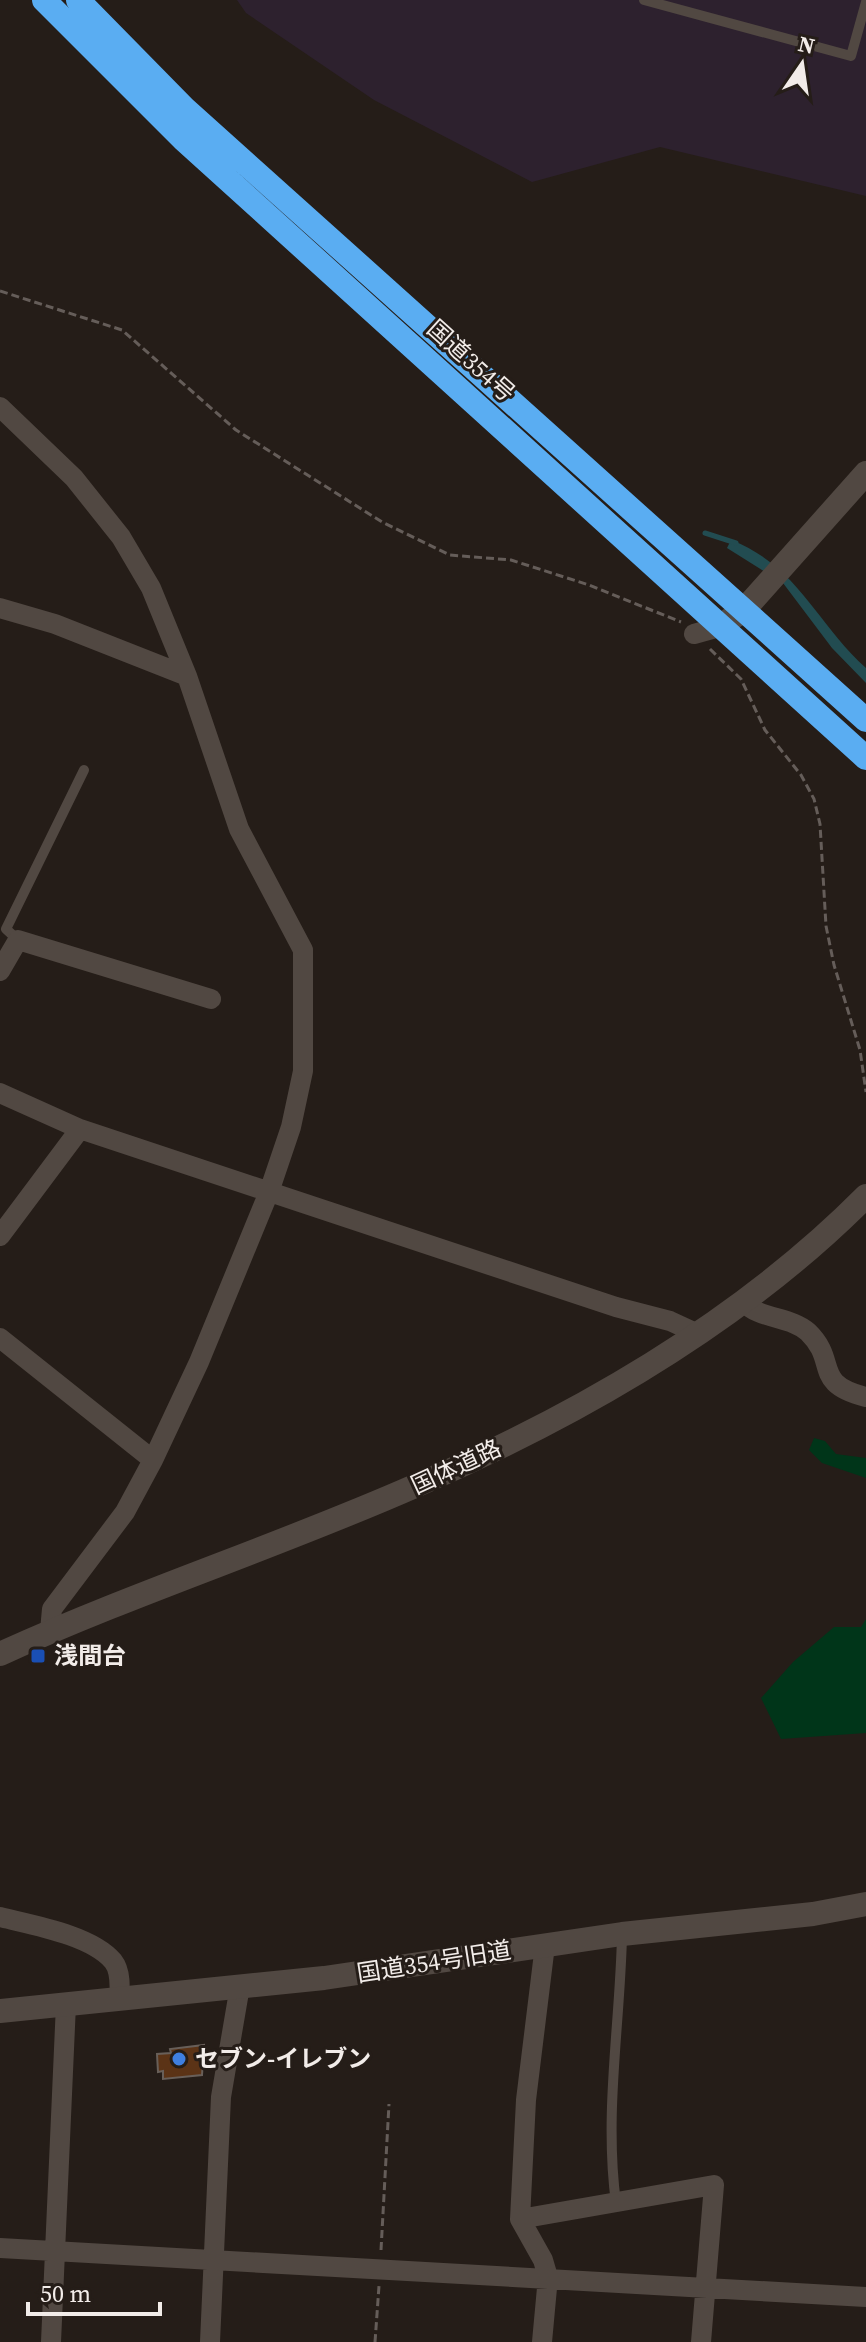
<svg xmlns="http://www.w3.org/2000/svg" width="866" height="2342" viewBox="0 0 866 2342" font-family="'Source Serif 4','Noto Sans JP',serif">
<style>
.industrial{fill:#2d212e}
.green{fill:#003519}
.water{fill:#224c51}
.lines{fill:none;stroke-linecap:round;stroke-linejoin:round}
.stream{stroke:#224c51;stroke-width:5}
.building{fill:#5b3316;stroke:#685f59;stroke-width:2}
.path{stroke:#655d59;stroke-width:3;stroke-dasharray:8 4;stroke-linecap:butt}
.lane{stroke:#514842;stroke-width:10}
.street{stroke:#514842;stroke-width:20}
.secondary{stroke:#514842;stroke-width:24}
.highway{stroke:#5aadf2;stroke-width:24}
.transit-dot{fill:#1a4fb4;stroke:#251d18;stroke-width:3}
.shop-dot{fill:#3f7fe0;stroke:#251d18;stroke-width:3}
.labels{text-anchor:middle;stroke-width:6;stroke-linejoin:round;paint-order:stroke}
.street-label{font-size:24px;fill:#f2ece9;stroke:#251d18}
.poi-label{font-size:24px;font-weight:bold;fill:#f2ece9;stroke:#251d18;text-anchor:start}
</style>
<rect width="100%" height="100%" fill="#251d18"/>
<path class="industrial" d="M237,0h629v196l-206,-49 -128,35 -158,-82 -128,-87z"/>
<path class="green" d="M814,1438l11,3 11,13 30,4v20l-44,-15 -13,-13z
M866,1619v114l-85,6 -20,-41 32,-36 41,-35h27z"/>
<path class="water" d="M731,540c67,26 85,83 135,128v15l-34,-35 -49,-65 -56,-35z"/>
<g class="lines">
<path class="stream" d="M705,533l31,10"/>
</g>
<path class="building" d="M204,2045l-2,30 -39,4v-8l-5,1 -1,-18 14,-1 -1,-4z"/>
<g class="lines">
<path class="path" d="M0,291l122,39 114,100 146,92 68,33 61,5 78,25 92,37
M710,649l31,30 24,51 36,45 13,24 6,25 6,102 8,39 26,85 6,42
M381,2250l8,-146
M375,2342l4,-56"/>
<path class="lane" d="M644,0l207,56 15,-54
M18,940l-12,-11 78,-159
M616,2203c-12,-89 4,-178 6,-267"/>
<path class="street" d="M0,407l74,71 47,59 30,51 36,88 52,153 64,121v121l-12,56 -22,65 -70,170 -46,98 -28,52 -73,97 -2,22
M0,608l55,16 132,52
M694,634l25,-7
M0,971l18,-31 193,59
M0,1093l80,36 536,178 54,14 26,12
M0,1236l80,-107
M742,1301c18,19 48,15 66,31 31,30 3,51 58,65
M0,1338l153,122
M0,1917c32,8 91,18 113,44 8,10 7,27 6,38
M520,2219l194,-34 -13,157
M0,2248l866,49
M51,2342l15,-338
M210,2342l11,-245 19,-111
M542,2342l6,-65 -5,-17 -23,-41 6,-119 19,-155"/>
<path class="secondary" d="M729,620l14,-9 123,-138
M0,1654c136,-62 279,-108 415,-168 162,-70 326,-164 451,-290
M0,2011l324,-33 298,-44 191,-20 53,-10"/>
<path class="highway" d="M44,0l139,139 683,619
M78,0l106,108 682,612"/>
</g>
<rect class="transit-dot" x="30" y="1648" width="16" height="16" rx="4"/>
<circle class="shop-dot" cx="179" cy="2059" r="8"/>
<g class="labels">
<g class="street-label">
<text transform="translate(471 361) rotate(42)" y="8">国道354号</text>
<text transform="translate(456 1467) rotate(-25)" y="8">国体道路</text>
<text transform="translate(434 1962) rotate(-9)" y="8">国道354号旧道</text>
</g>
<g class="poi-label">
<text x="54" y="1664">浅間台</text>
<text x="195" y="2067">セブン-イレブン</text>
</g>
</g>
<g transform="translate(802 64) rotate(13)" stroke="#251d18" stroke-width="6" paint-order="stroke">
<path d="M0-6L14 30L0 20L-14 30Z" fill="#f2ece9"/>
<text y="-12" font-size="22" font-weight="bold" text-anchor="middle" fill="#f2ece9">N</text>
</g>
<path d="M28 2302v12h132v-12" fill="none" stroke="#f2ece9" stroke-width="4"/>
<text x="40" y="2302" font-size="24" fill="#f2ece9" stroke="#251d18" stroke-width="6" paint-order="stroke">50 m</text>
</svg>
